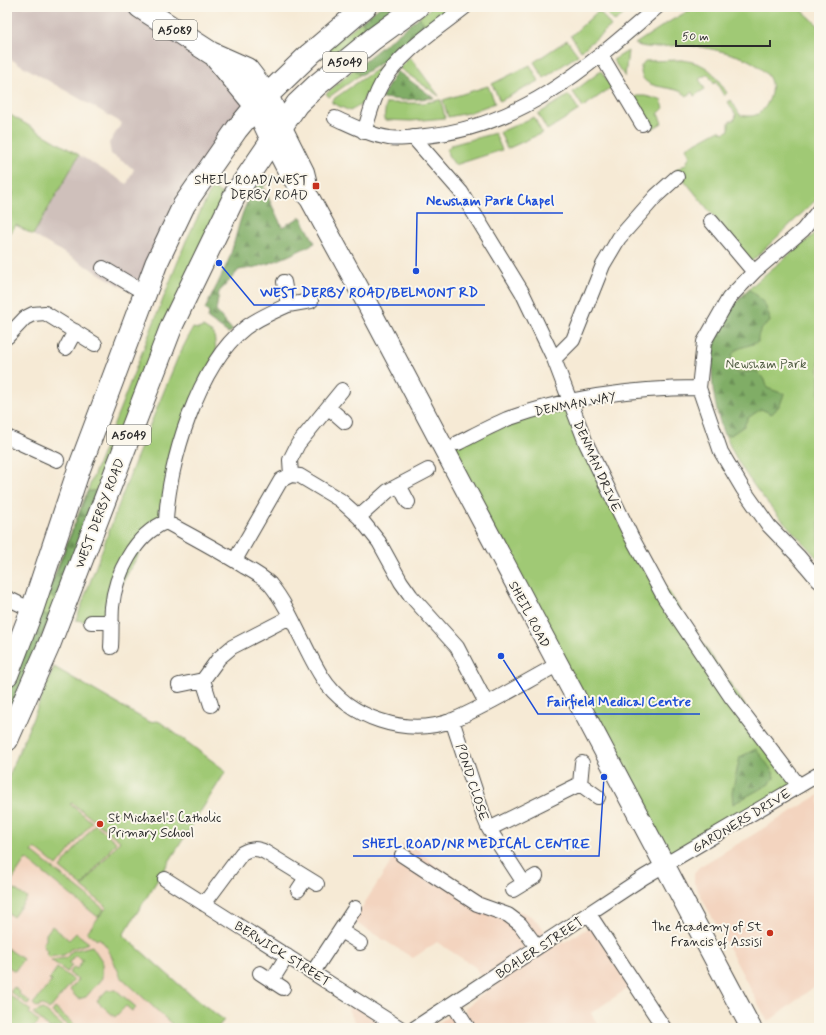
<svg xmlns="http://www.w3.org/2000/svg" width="826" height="1035" viewBox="0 0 826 1035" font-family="Mynerve,sans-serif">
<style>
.built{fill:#f3d4bf}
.industrial{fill:#cfc0bb}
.green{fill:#a0c974;stroke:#667a50}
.forest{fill:url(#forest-firs);stroke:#566c48}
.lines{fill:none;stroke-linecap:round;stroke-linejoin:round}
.minor-casing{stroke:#494844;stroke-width:16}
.secondary-casing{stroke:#494844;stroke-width:22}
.trunk-casing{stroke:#494844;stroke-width:24}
.minor{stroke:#fff;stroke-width:14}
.secondary{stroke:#fff;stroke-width:20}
.trunk{stroke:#fff;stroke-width:22}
.poi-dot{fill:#c8321e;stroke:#fbf7ec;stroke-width:1.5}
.labels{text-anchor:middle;stroke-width:4;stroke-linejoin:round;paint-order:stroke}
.shield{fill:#fbf7ec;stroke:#696865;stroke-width:1}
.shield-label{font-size:12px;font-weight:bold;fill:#2b2b2b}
.poi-label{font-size:13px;fill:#2b2b2b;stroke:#fbf7ec;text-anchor:end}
.park-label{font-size:13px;fill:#4e5a41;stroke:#fbf7ec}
.street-label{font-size:13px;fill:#2b2b2b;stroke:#fbf7ec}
.leader{fill:none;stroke:#1d4ed8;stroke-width:1.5}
.callout-dot{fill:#1d4ed8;stroke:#fbf7ec;stroke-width:1.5}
.callout-label{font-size:14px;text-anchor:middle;font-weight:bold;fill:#1d4ed8;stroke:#fbf7ec;stroke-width:4;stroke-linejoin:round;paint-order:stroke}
</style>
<defs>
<pattern id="forest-firs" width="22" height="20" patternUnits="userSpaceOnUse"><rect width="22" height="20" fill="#80ad66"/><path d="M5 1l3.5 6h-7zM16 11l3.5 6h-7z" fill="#698d54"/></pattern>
</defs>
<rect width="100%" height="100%" fill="#fbf7ec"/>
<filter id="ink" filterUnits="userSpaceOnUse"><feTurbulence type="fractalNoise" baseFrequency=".025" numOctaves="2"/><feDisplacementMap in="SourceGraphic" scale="8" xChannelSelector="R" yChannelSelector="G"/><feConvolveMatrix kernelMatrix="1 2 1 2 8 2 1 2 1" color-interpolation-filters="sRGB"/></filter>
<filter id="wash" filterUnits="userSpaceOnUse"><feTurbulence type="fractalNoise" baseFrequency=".012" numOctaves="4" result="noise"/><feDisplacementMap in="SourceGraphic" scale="16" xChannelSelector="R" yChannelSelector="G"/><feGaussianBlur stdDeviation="0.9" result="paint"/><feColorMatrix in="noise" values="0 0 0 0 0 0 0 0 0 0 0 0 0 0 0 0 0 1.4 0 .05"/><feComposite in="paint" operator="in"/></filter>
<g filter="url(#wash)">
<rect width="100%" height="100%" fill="#f6ead5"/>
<path class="built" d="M54,667l95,55 8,-1 3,1 66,49 -103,164 69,61 32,24 -7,8h-210v-247z
M819,795v188l-51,39 -74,-139v-10l5,-6z
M406,839l30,27 56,34 37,15 10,8 17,24 35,-21 40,60 -40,27 9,15h-124l-10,-15 -1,-5 24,-19 -14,-22 -38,-25 -24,16 -60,-37z
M352,1004l36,24h-29l-11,-18z
M452,1015l11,13h-32l18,-12z"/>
<path class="industrial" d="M7,7h133l71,46 45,53 -19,23 -94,170 -110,-64 46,-80 48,29 7,-15 -23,-15 -2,-11 13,-20 -115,-66z"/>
<path class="green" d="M380,7h26l-76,57 -10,-10z
M432,7h19l-25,19 -7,-9z
M604,7h28l-17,15 -13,-13z
M695,7h101l7,4 16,15v168l-3,6 -65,62 -75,-92 10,-6 4,-9 -4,-7 33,-18 5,3 5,-3v-8l6,-3 1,-4 -8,-13 3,-2 9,15c6,1 12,2 18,-1 11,-7 18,-27 10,-38 -6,-8 -15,-14 -24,-18 -17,-6 -43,-12 -60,-13 -15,0 -35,6 -49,-1l32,-21z
M597,12h3l11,14 -30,25 -10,-15z
M567,40l11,15 -34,23 -10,-16z
M628,51l-3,26 -12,-17z
M410,57l29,39 -40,-28z
M682,60c27,4 31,12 45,33l-3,3 -8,-14 -2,2 -6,-10 -9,5 6,10 -11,7 -2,-4 -5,4c-13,-14 -49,-2 -46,-30l4,-5z
M384,64l1,2 -9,12 -6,16h-4l-5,11 -11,6 -18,-8v-3z
M530,65l9,16 -39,20 -8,-17z
M354,69l6,6 -31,22 -3,-3z
M601,71l11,16 -29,20 -10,-15z
M488,86l7,17 -27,10 -20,4 -5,-17z
M569,95l10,15 -32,20 -9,-16z
M637,96h8l16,4 3,8 -6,6 4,9 -10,6 -19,-31z
M439,100h2l4,18 -34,3 -27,-1 2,-17h37z
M7,113l72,42 -46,80 -17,-10 -9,13z
M534,117l8,16 -35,16 -7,-17z
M495,133l7,17 -47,15 -7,-10 -1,-5 4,-5z
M212,188l14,8 -219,527v-28l179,-454z
M819,230v330c-53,-58 -106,-107 -106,-191 0,-9 -1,-22 3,-30 3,-9 14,-30 20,-37 25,-27 56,-48 83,-72z
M203,327l11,7 2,16 -56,167 -55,96 -19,9 -10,-2 58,-156 44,-107 15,-29 5,1z
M570,401l61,135 168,250 -136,80 -220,-416z
M54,667l95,55 8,-1 3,1 66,49 -103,164 69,61 32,24 -7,8h-41l-55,-51 -14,-30 -8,-9 -2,2 -10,-8 20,-25 -25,-20 38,-46 -48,-38 -2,1 22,18 -35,44 -22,-18 -3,4 72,57 -6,8 -72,-58 -17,26 18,13 -14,19 -6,-5v-131z
M95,824l21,18 -34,44 -22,-18z
M52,926l17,14 7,-7 13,10 -18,6 -7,6 -15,2 -3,-3 1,-3 -3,-4 -1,-4 3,-3v-6z
M92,946l10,15v17l-16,19 -8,2 -8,-9 8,-10 -9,-7 5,-6 3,2 6,-9 -8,-5 -6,8 3,2 -5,7 -16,-12 15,-2 6,-7z
M7,948l16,11 -8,12 -8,-5z
M57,968l17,12 -25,30 -6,-5 -7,2 -3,-3 19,-23 -3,-1z
M14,987l6,5 -1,2 11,8 -2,3 -18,-13z
M107,990h9l20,17 -4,4 -6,-5 -11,11 -18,-16z
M7,993l24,18 -2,2 10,9 -6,6h-26z
M55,1008l21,18 2,2h-7l-19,-16z
M43,1009l22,19h-15l-17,-15z"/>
<path class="forest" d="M380,7h26l-42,28 -1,-15z
M419,17l7,9 -32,29 -33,20 -7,-6z
M397,71l37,27 -31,2 -22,-2z
M10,175l-1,10 4,9 -6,8v-26z
M273,176l6,2 -16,8 19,41 19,-10 14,26c-27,13 -45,23 -76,27l-20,22 -3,19 17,20 -5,2 -20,-14 1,-6 -4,-4c8,-16 17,-33 24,-50 9,-24 15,-77 44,-83z
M750,290c12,9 18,16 20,32 -8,6 -13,10 -12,20 -20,8 -33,5 -22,31l21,-2 9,11 1,6 17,6 -4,11 -8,9 -11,-5 -13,9 -4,8 -13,9h-7c-18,-53 -20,-105 26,-145z
M88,491h13l-44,110 -9,-7z
M40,613l10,3 -43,107v-28z
M756,749l17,23 1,6 -5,6 -36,20 -1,-12 8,-35z"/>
</g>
<g filter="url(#ink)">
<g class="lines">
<defs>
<path id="minor" d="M601,55l41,69
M335,118c18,8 35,17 54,20 11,2 25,-1 36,-2 96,-9 163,-69 232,-129
M364,132c5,-15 9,-33 17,-47 19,-33 55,-55 84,-78
M413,137l48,55 61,100 32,67 32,84 45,93 33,61 67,100 68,89
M819,210l-16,20 -48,41 -26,27 -25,44 -5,46 22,64 22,37 26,37 29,30 21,25
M711,221l43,51
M103,268l42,25
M284,282l4,23 23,-4
M288,305c-15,7 -30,13 -43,23 -47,37 -77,136 -79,194 27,15 54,29 79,45 9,5 18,10 25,17 22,27 33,63 52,93 26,41 85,61 131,43 36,-15 70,-37 104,-55
M7,337l18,-19 8,-4 12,-1 50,31
M66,348l9,-17
M554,359l19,-19 30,-75 16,-27 37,-42 21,-19
M329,408l16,14
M7,437l50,23
M458,443c16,-8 33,-17 49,-24 61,-22 128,-31 192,-31
M291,475l-1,-15 8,-16 44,-54
M399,485l9,17
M359,517l29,-26 40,-21
M235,560l46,-80 10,-5 9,1 40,24 19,17 20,25 22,40 10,14 46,51 29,56
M7,598l25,12
M91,622h21
M111,647c1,-13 0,-27 1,-40 3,-32 23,-73 54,-85
M203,680l8,25
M179,685l24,-5 16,-22 13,-11 58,-30
M452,720l32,97 5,12 35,54
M582,763l-2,21 18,13
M489,829l91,-45
M402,855l75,49 31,11 12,9 17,23
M165,879l235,149
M298,890l8,-12
M513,890l23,-14
M204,904l38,-51c9,-5 15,-5 23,-1l52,32
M589,914l75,114
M341,931l19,12
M313,972l42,-64
M260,973l23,15
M272,980l15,-24
M453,1004l15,24
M415,1028l229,-151 175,-103"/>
<path id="secondary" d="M281,126l23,46 2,8
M272,140l18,35 20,24 53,97 388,732"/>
<path id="trunk" d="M140,7l71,46 36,16 20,26 6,13
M217,59l39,47 16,34
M7,675l25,-65 47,-141 64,-170 13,-35 28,-59 53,-76 19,-23 54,-52 55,-47
M7,740l42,-95 123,-320 64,-132 61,-89 20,-19 56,-46 44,-32"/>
</defs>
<use href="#minor" class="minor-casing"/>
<use href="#secondary" class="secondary-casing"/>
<use href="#trunk" class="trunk-casing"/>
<use href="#minor" class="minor"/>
<use href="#secondary" class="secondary"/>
<use href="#trunk" class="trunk"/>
</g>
</g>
<g class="poi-dot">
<rect x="312" y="182" width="8" height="8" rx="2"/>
<circle cx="100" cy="824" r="4"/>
<circle cx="770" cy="933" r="4"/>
</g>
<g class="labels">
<g class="shield">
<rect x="153" y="20" width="44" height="20" rx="3"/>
<rect x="323" y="52" width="44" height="20" rx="3"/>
<rect x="107" y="425" width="44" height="20" rx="3"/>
</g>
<g class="shield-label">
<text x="175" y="34">A5089</text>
<text x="345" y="66">A5049</text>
<text x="129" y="439">A5049</text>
</g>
<g class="poi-label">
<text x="308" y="184">SHEIL ROAD/WEST<tspan x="308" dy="15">DERBY ROAD</tspan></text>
<text x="108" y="822" text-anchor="start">St Michael's Catholic<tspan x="108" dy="15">Primary School</tspan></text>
<text x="762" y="931">The Academy of St<tspan x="762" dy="15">Francis of Assisi</tspan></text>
</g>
<g class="park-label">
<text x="766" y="368">Newsham Park</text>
</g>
<g class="street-label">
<text transform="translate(575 403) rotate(-11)" y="5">DENMAN WAY</text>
<text transform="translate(598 466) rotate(66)" y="5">DENMAN DRIVE</text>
<text transform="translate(99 513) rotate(-69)" y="5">WEST DERBY ROAD</text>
<text transform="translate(530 614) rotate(62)" y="5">SHEIL ROAD</text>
<text transform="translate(473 782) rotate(72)" y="5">POND CLOSE</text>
<text transform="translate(741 820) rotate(-31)" y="5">GARDNERS DRIVE</text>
<text transform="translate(539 947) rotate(-33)" y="5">BOALER STREET</text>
<text transform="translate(283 953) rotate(32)" y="5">BERWICK STREET</text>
</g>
</g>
<path class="leader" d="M416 271L417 213H563M219 263L254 305H485M501 656L538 714H700M604 777L599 856H353"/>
<g class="callout-dot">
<circle cx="416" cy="271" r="4"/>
<circle cx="219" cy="263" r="4"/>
<circle cx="501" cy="656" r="4"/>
<circle cx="604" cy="777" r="4"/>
</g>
<g class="callout-label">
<text x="490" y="205">Newsham Park Chapel</text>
<text x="369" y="297">WEST DERBY ROAD/BELMONT RD</text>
<text x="619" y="706">Fairfield Medical Centre</text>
<text x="476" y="848">SHEIL ROAD/NR MEDICAL CENTRE</text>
</g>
<rect width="826" height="1035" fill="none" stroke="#fbf7ec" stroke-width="24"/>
<path d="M676 40v6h94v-6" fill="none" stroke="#2b2b2b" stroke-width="2"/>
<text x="682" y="40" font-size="12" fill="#2b2b2b" stroke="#fbf7ec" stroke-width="3" paint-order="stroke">50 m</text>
</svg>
